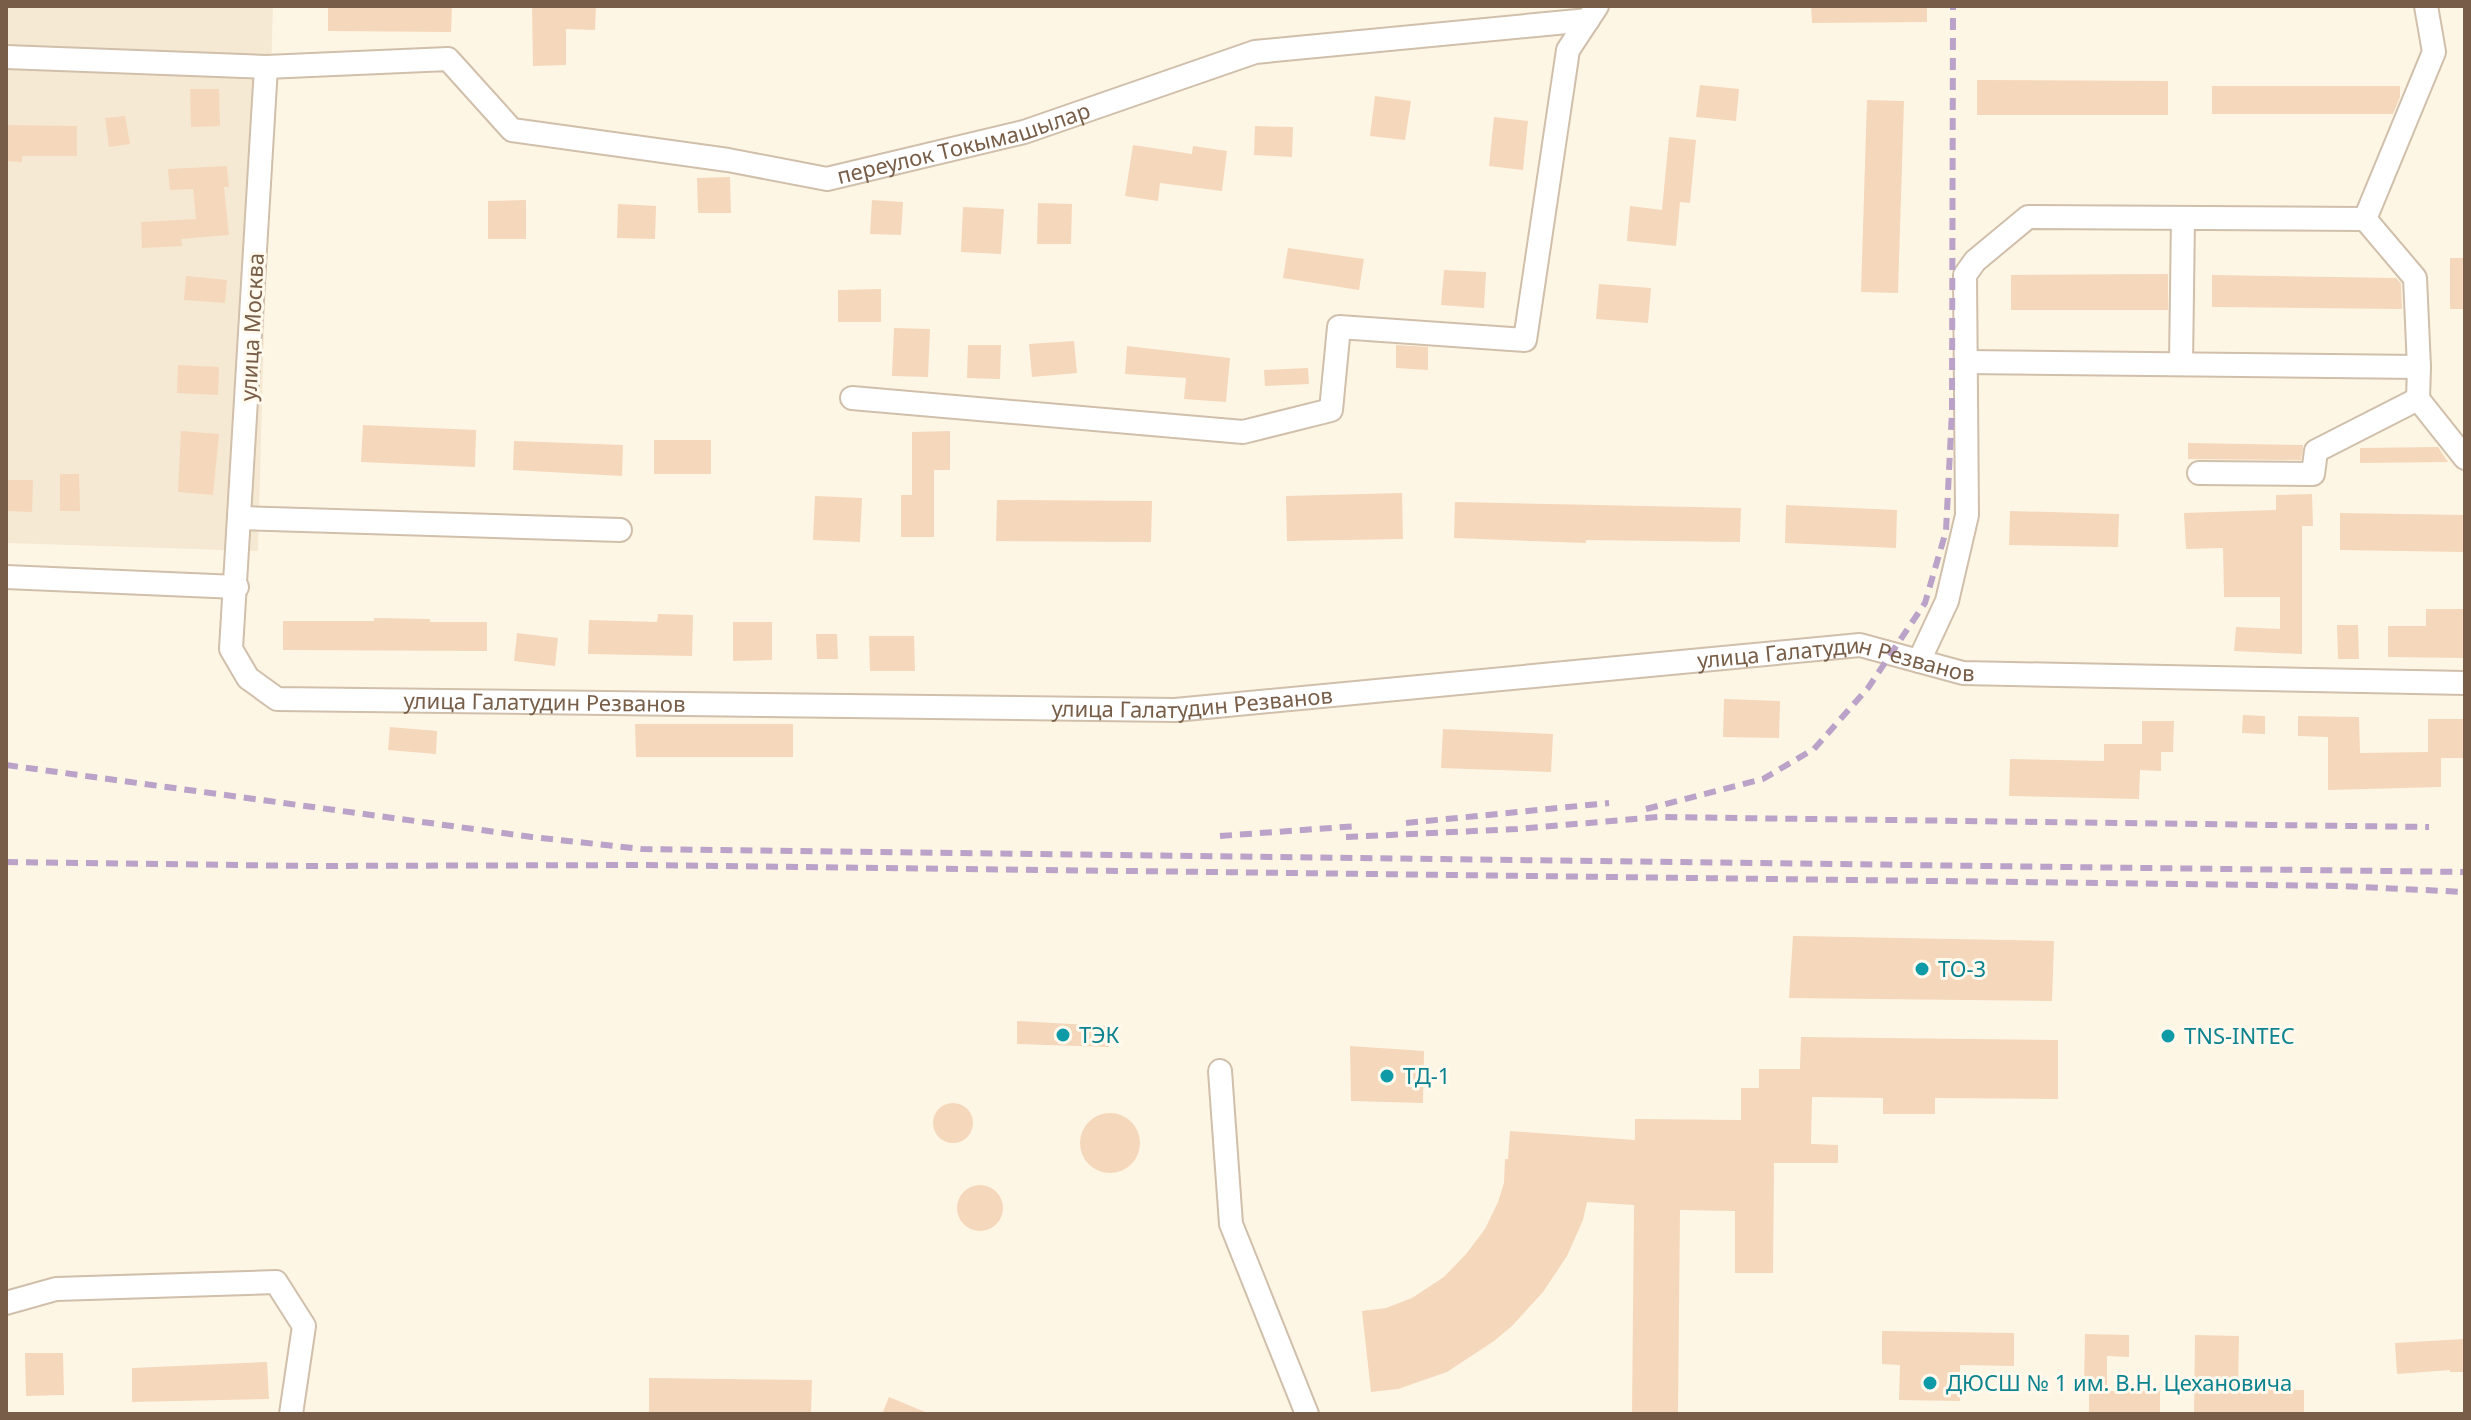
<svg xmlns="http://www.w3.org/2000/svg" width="2471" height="1420" viewBox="0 0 2471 1420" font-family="'Noto Sans',sans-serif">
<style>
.residential{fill:#f6e9d3}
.building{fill:#f5d7bb}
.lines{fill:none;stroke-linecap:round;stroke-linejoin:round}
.minor-casing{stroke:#d0bfaa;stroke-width:26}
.minor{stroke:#fff;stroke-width:22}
.rail{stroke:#baa2c8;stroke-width:6;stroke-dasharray:12 8;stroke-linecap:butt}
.culture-dot{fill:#0f9aa8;stroke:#fffaed;stroke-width:3}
.labels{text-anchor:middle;stroke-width:6;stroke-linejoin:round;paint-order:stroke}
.street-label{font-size:22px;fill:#785e48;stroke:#fffaed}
.culture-label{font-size:22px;fill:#0d838f;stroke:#fffaed;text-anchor:start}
</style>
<rect width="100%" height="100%" fill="#fef6e5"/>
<path class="residential" d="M6,6h267l-15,545 -252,-8z"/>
<path class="building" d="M328,6h124l-1,26 -123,-1z
M532,6h64l-1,24 -29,-1v36l-33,1z
M1811,6h116v16l-115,1z
M1977,80l191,1v34h-191z
M1700,85l39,4 -3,32 -40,-4z
M2212,86h188v11l-7,17h-181z
M190,89h29l1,37 -29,1z
M1375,96l36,5 -6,39 -35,-4z
M1867,100l37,1 -6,192 -37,-1z
M125,116l5,28 -21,3 -4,-29z
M1494,117l34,4 -5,49 -34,-4z
M6,125l71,1v30h-55v6l-16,-1z
M1255,126l38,1 -1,30 -38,-2z
M1669,137l27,3 -6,63 -10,-1 -4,44 -49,-5 3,-35 32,4z
M1133,145l59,9 1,-8 34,5 -5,40 -62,-8 -2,18 -33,-5z
M227,166l2,21h-5l5,48 -48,4 1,7 -40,2 -1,-26 55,-3 -3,-30 -23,1 -2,-21z
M730,177l1,36h-33l-1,-35z
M526,200v39h-38v-38z
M872,200l31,2 -2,33 -31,-1z
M1038,203l34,1 -1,40h-34z
M618,204l38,2 -1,33 -38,-1z
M963,207l41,2 -3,45 -40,-2z
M1288,248l76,11 -5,31 -76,-12z
M2450,258h15v51h-15z
M1444,270l42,2 -2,36 -43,-3z
M2168,274v36h-157v-35z
M2212,275l184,3 5,5 1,26 -190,-2z
M186,276l41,4 -2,23 -41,-3z
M1599,284l52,4 -3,35 -52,-4z
M881,289v33h-43v-32z
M894,328l36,1 -2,48 -36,-1z
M1074,341l3,32 -45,4 -3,-33z
M968,345h33l-1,34 -33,-1z
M1396,345l32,2v23l-32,-2z
M1127,346l103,12 -4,44 -42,-3 2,-21 -61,-4z
M178,365l41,2 -1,28 -41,-2z
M1308,368l1,16 -44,2 -1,-16z
M363,425l113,5 -1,37 -114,-5z
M181,431l38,3 -6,61 -35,-3z
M950,431v39h-16v67h-33v-42h11v-63z
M654,440h57v34h-57z
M514,441l109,4 -1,31 -109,-6z
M2188,443l115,2v3l-2,12 -113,-1z
M2438,447l10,15 -88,1v-15z
M60,474h19l1,37h-20z
M6,480h27l-1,32 -26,-1z
M1402,493l1,46 -116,2 -1,-45z
M2312,494l1,32h-11v128l-68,-3 2,-24 44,2v-32h-56l-1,-49 -37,1 -2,-36 92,-3v-15z
M815,496l47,2 -2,44 -47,-2z
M997,500l155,1 -1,41 -155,-1z
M1455,502l286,6 -1,34 -154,-2v3l-132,-5z
M1786,505l111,5 -1,38 -111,-5z
M2010,511l109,3 -1,33 -109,-2z
M2340,513l125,2v37l-125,-2z
M2426,609h39v49l-77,-1v-31h38z
M658,614l35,1 -1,41 -104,-2 1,-34 68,2z
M374,618l56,1v3h57v29l-204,-1v-29h91z
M733,622h39v38l-39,1z
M2337,625h21l1,34h-21z
M517,633l41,5 -3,28 -41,-5z
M816,634h21l1,25h-21z
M869,636h45l1,35h-45z
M1724,699l56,2 -1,37 -56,-1z
M2243,715l22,1v18l-23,-1z
M2298,716l61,1 1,36 68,-1v-33h35v39h-22v29l-113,3v-53l-30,-1z
M2142,721h32l-1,31h-12v19l-21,-1 -1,29 -130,-3 1,-37 94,2v-17h38z
M635,724h158v33h-157z
M390,727l47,4 -1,23 -48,-4z
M1443,729l110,5 -2,38 -110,-4z
M1793,936l261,5 -2,60 -263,-3z
M1017,1021l92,5v21l-92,-3z
M1801,1037l257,3v59l-123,-1v16h-52v-16l-71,-1 -1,47 27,1v18h-64l-1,110h-38v-62l-55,-1 -2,204h-46l2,-209 -47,-3 -4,18 -16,36 -24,36 -31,34 -18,15 -47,31 -49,17 -27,3 -9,-81 24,-3 26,-10 32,-21 22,-23 19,-25 13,-27 6,-19 1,-24h3l2,-28 125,9v-21l106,1v-32h18v-19h41z
M1350,1046l74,5 -1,52 -72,-2z
M933 1123a20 20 0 1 1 40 0a20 20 0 1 1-40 0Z
M1080 1143a30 30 0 1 1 60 0a30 30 0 1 1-60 0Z
M957 1208a23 23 0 1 1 46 0a23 23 0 1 1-46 0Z
M1882,1331l132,2v33l-54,-1v36l-61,-1 1,-35 -18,-1z
M2085,1334l44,1v22l-22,-1v35h53v23h-71v-30h-5z
M2195,1335l44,1 -1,53 66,1v24h-110z
M2465,1339v33h-15v-2l-53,4 -2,-31z
M25,1353h38l1,42 -38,1z
M267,1362l2,37 -137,3v-34z
M649,1378l163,2 -1,34h-162z
M889,1397l41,17h-48z"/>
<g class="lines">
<defs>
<g id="minor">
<path id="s1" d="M6,57l260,10 182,-8 64,71 216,30 99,19 197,-47 231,-80 333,-32"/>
<path id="s2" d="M266,67l-35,582 17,29 29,21 898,11 685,-65 103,28 502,10"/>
<path d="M1966,362l453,5 -4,-89 -50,-59"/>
<path d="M2181,364l2,-146"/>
<path d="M852,398l391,34 88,-22 8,-83 186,13 43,-290 29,-44"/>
<path d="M2418,399l47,59"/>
<path d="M2199,473l114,1 3,-23 102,-52 1,-32"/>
<path d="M241,518l379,12"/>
<path d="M6,577l231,10"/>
<path d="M1919,661l28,-60 20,-86 -2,-240 10,-14 53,-44 337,2 69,-167 -8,-46"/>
<path d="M1220,1071l11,153 76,190"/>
<path d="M6,1303l50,-14 220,-7 28,44 -13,88"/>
</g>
</defs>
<use href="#minor" class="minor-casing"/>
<use href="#minor" class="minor"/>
<path class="rail" d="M6,765l526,72 110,12 1823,23
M1646,809l117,-30 51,-30 54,-61 57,-85 21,-72 6,-120 1,-405
M1406,823l203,-20
M1220,836l138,-10
M1346,837l171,-8 141,-12 771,10
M6,862l307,4 330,-1 1697,21 125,6"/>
</g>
<g class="culture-dot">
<circle cx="1922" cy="969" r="8"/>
<circle cx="1063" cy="1035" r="8"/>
<circle cx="2168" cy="1036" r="8"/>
<circle cx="1387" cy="1076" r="8"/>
<circle cx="1930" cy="1383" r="8"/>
</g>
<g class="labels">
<g class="street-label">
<text dy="8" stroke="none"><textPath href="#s1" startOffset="998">переулок Токымашылар</textPath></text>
<text transform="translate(252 327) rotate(-87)" y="8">улица Москва</text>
<text dy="8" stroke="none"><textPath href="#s2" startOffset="2216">улица Галатудин Резванов</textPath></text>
<text dy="8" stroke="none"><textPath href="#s2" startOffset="1568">улица Галатудин Резванов</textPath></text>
<text dy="8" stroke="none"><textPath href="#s2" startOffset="920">улица Галатудин Резванов</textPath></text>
</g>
<g class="culture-label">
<text x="1938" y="977">ТО-3</text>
<text x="1079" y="1043">ТЭК</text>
<text x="2184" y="1044">TNS-INTEC</text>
<text x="1403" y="1084">ТД-1</text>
<text x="1946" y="1391">ДЮСШ № 1 им. В.Н. Цехановича</text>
</g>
</g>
<rect width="2471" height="1420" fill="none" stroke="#785e48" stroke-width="16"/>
</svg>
